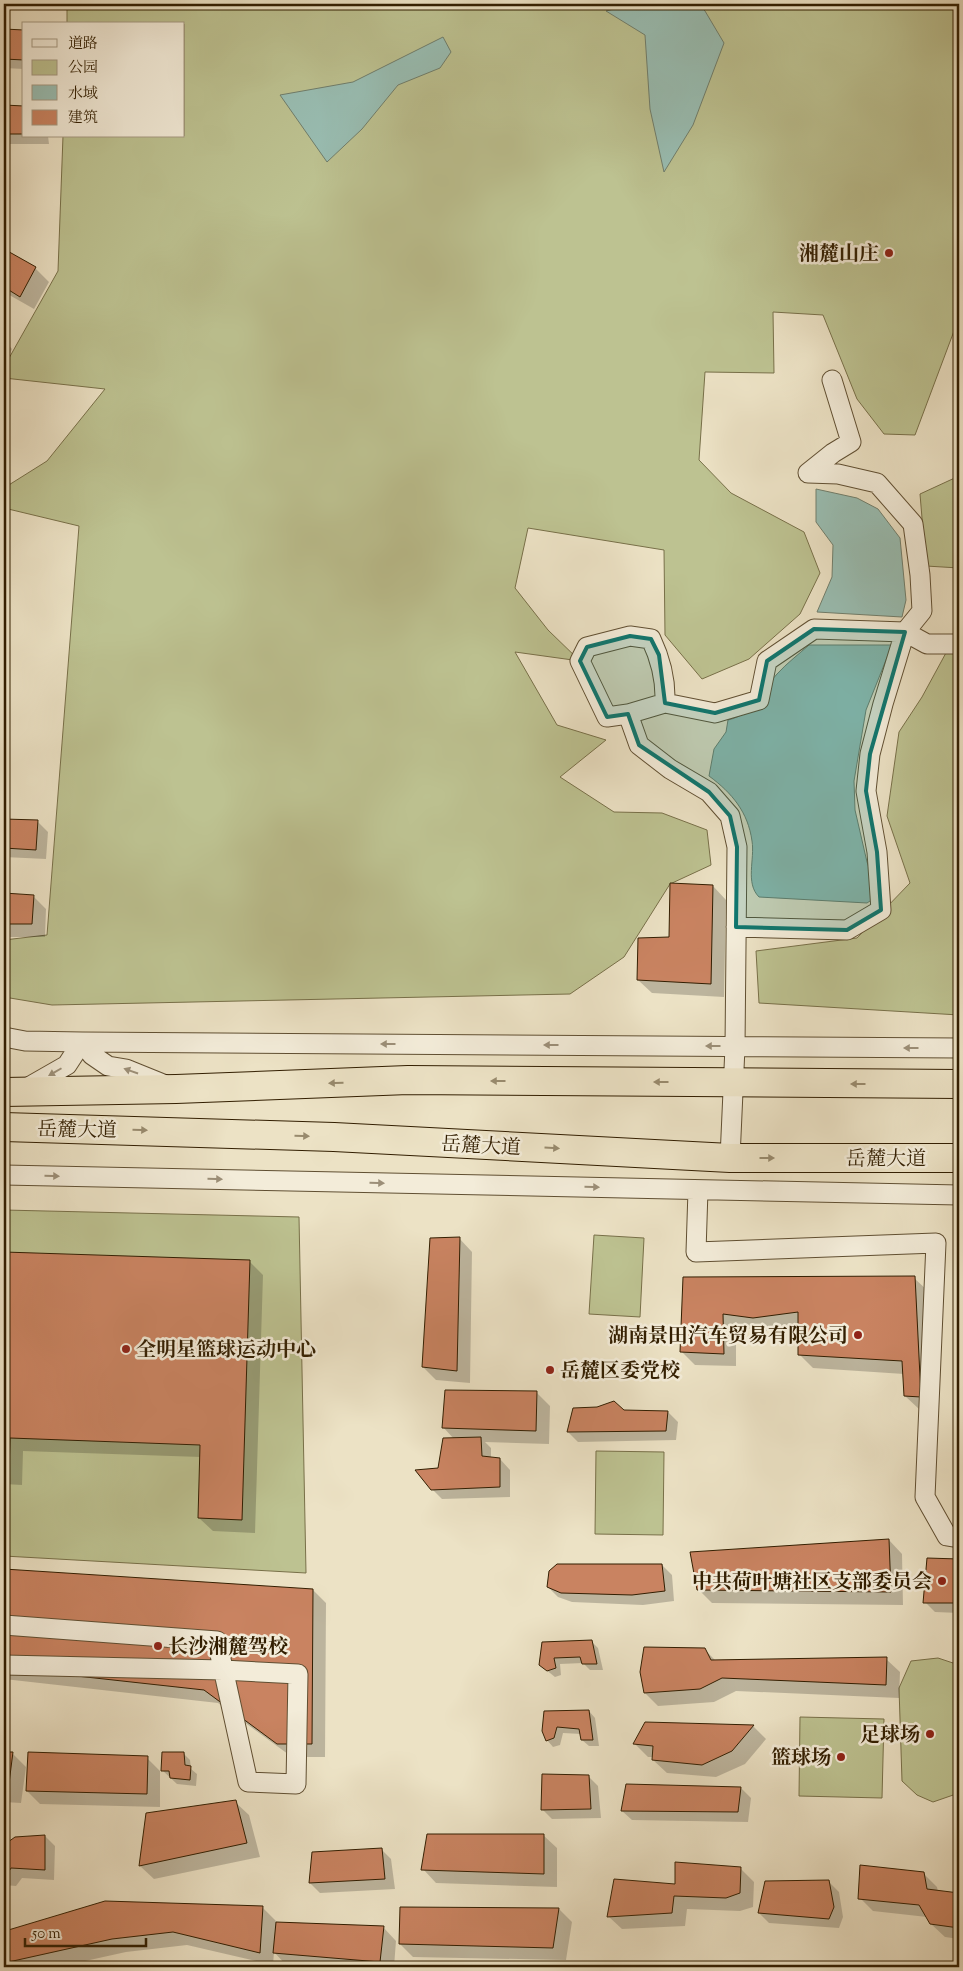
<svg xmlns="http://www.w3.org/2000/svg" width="963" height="1971" viewBox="0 0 963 1971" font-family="'Sorts Mill Goudy','Noto Serif SC',serif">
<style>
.green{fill:#bdc291;stroke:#787049}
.water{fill:#99beb3;stroke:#707e6c}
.shadow{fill:#0003}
.building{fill:#c98361;stroke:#321e01}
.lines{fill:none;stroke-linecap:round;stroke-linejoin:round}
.minor-casing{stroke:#604f32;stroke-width:21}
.highway-casing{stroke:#321e01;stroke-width:30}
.minor{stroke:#f3ecd9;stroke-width:19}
.highway{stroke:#ece2c5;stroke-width:28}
.oneway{fill:#9c8f78}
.oneway2{fill:#988a6d}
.marked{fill:#0f766e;fill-opacity:0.2;stroke:#0f766e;stroke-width:4;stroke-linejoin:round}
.poi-dot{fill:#8f2418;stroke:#f3ecd9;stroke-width:2}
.labels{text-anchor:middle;stroke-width:5;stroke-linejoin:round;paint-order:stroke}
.poi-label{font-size:20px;font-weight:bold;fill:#321e01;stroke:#f3ecd9;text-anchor:end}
.street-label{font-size:20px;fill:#321e01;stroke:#f3ecd9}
</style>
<rect width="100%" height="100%" fill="#ece2c5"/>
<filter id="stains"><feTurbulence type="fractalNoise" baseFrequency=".004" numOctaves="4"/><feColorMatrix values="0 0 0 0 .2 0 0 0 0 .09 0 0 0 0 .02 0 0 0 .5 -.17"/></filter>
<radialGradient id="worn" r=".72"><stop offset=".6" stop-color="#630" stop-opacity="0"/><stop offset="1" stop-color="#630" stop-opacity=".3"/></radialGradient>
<path class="green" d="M67,4h892v321l-5,6 -39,104 -31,-1 -27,-35 -34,-84 -50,-3 1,61 -69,-1 -6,88 32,33 73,39 16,41 -20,41 -51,45 -47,20 -37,-44 -1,-85 -136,-22 -13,60 33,42 32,31 -65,-9 42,73 49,15 -46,37 54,35 48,1 45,17 4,35 -41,19 -46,73 -54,37 -518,11 -48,-8v-57l43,-5 32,-409 -75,-18v-20l43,-27 58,-72 -101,-11v-11l54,-96 5,-135h121v-112h-117z
M959,476v92l-33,-2 -6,-72z
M959,649v366l-200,-12 -3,-52 101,-13 53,-55 -23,-67 12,-84 23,-35 25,-46z
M4,1210l295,7 7,356 -302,-17z
M594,1235l50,3 -4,79 -51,-3z
M596,1451l68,1 -1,83 -68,-1z
M938,1658l21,7v128l-26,9 -16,-7 -15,-14 -3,-93 12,-27z
M800,1717l84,2 -2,79 -83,-2z"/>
<path class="water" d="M634,4h64l7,7 19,32 -31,82 -29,47 -14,-63 -5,-74 -39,-24z
M443,37l8,15 -11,16 -42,17 -36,44 -35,33 -47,-67 73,-13z
M816,489l41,9 21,11 22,29 6,62 -4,17 -85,-5 15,-35 1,-32 -17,-23z
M809,645h83l-26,65 -12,71 1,29 12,52 11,29 -2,6 -9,6 -108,-6c-14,-14 -4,-38 -7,-56 -4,-29 -20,-48 -43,-65l5,-27 12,-17 2,-12c28,-7 32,-27 49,-46 10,-11 22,-20 32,-29z"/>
<path class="shadow" d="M7,4h68v1h-66z
M4,30l20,1v38l-20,-1z
M4,106l20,1v29h24l1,8h-45z
M4,251l31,17 14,14 -15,27 -30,-17z
M4,340l8,9 -8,17z
M4,821l34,1 10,10 -2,27 -42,-2z
M713,886l13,14 -2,97 -72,-4 -14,-13z
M4,894l29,2 13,13 -1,28h-41z
M459,1238l13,14 -2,131 -34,-3 -13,-13z
M4,1254l246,8 13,13 -8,258 -42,-2 -14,-13 2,-61 -178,-6 -1,34 -18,-1z
M684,1278h230l14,13 5,119 -14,-1 -14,-13 -1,-22 -91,-6 -14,-14v-27l-32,4 -31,-4v39l-41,-1 -13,-13z
M537,1393l13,13 -1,38 -64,-2 6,6v11h9l10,11v27l-68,2 -10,-10 7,-20 15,-30 -11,-12z
M623,1411l45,1 10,10 -2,18 -98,2 -10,-10z
M889,1540l13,14 1,51 -191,-2 -14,-14z
M928,1560l31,1v52l-24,-1 -10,-10z
M662,1565l10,10 2,26 -31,4 -71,-3 -14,-5 -10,-10z
M4,1570l309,20 13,13 -1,154h-33l-74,-54 -214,-24z
M591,1641l7,7 5,22h-13l-7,-7 -23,1 1,11 -6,2 -15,-12 3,-22z
M704,1649l12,12 170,-2 14,13 -1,26 -163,-7 -22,11 -56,4 -13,-13z
M589,1711l6,7 4,28h-10l-7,-6 -1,-6 -18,-1 -3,12 -7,2 -6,-7 -4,-9z
M646,1724l107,2 13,13 -21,25 -29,13 -49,-4 -14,-13 1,-3h-6l-13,-13z
M4,1753h8l14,14 -5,36 -17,-1z
M184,1754l6,6 1,9 6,5 -1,12 -19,-2 -15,-14z
M147,1758l13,13v36l-120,-3 -13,-13z
M588,1776l10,10 3,32 -49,1 -10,-10z
M741,1788l10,10 -3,24 -116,-2 -10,-9z
M235,1802l14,13 11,42 -106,22 -14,-13 7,-52z
M543,1835l14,13v39l-121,-4 -13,-14z
M45,1836l10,10 -1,34 -32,-2 -6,8 -12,-1v-39z
M381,1849l10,10 4,30 -75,4 -10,-10z
M741,1869l13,13 -1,25 -13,4 -53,-2 -2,17 -63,3 -14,-13 68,-31z
M923,1873l14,14 1,5 21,2v45l-14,-2 -14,-13 -4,-7 -54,-6 -13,-13z
M829,1882l10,10 4,25 -4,11 -70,-5 -10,-10z
M263,1908l13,13v3l107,3 13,14 -2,26 -107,-1 -13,-14 -1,13 -86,-20 -61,7 -68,15h-52l-2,-2 2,-33z
M559,1909l13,13 -6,38 -153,-3 -13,-13z"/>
<path class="building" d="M4,29l20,1v30l-20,-1z
M4,105l20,1v28h-20z
M4,249l32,18 -16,30 -16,-10z
M4,819l34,1 -2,30 -32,-2z
M670,883l43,2 -2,99 -74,-4 1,-42 31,-1z
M4,893l30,2 -2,29h-28z
M460,1237l-3,134 -35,-4 8,-129z
M4,1252l246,8 -8,260 -44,-2 2,-73 -190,-7 -1,34h-5z
M915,1276l6,121 -17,-1 -2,-35 -104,-6v-43l-45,6 -30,-4 1,40 -44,-2 3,-75z
M445,1390l92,1 -1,40 -94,-3z
M614,1401l10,9 44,1 -2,20 -99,1 6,-24 24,-1z
M481,1437l1,19 18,2v29l-69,3 -16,-20 23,-2 5,-30z
M889,1539l2,53 -194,-2 -7,-38z
M927,1558l32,1v44h-36z
M557,1564h105l3,27 -33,4 -71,-2 -14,-6 2,-16z
M4,1569l309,20 -1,155h-35l-73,-54 -200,-22z
M592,1640l5,24h-15l-2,-7 -26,1 2,10 -9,3 -8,-6 3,-23z
M644,1647l61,1 6,12 176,-3 -1,28 -164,-7 -22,11 -56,4 -4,-21z
M589,1710l4,30h-12l-2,-11 -22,-2 -3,11 -8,3 -4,-10 2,-20z
M645,1722l109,3 -22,26 -30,14 -50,-5 1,-14 -20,-2z
M4,1752h9l-5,39 -4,-1z
M28,1752l120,4 -1,38 -121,-3z
M162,1752h22l1,13 6,1 -1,14 -20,-2 -1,-7h-8z
M542,1774l47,1 2,34 -50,1z
M626,1784l115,3 -3,25 -117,-1z
M236,1800l11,43 -108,23 7,-53z
M427,1834h117v40l-123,-4z
M45,1835v35l-34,-2 -5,8h-2v-31l11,-8z
M382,1848l3,31 -76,4 3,-31z
M675,1862l66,5 -1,26 -14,5 -52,-2 -2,17 -65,4 7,-38 61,5z
M860,1865l64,7 3,17 32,4v35l-29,-4 -11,-19 -61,-6z
M829,1880l5,27 -5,12 -71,-6 7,-32z
M105,1901l158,5 -3,47 -87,-21 -61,7 -108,24 1,-32z
M400,1907l159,1 -6,40 -154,-4z
M276,1922l108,4 -4,36 -107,-9z"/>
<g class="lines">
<defs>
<path id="minor" d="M665,703l50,10 44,-13 8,-39 47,-32 91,3 17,-21 -2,-36 -7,-51 -36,-41 -39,-9 -30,-1 25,-20 18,-11 -19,-62
M628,714l37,-11c1,-24 -4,-43 -14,-64l-21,-3 -43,11 -7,14 27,56 21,-3 11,31 31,24 39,23 21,24 7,31 -2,200 -5,111
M736,927l111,3 34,-20 -4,-58 -11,-61 4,-37 13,-50 22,-72 22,12h32
M4,1037l21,4 57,1 877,6
M25,1089l42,-24 15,-23 10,13 16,11 18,3 42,17
M4,1175l955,20
M698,1190l-2,62 240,-9 -11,254 22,39 12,2
M4,1625l213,16 31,141 48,2 2,-110 -75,-4 -219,-5"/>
<path id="highway" d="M4,1092l172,-3 232,-9 551,4
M4,1127l330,10 396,21h229"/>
</defs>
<use href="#minor" class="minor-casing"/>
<use href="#highway" class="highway-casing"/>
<use href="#minor" class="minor"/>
<use href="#highway" class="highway"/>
</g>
<defs><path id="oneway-solid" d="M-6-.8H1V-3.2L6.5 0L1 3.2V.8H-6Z" transform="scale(1.25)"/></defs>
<g class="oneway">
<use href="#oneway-solid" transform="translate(388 1044) rotate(-180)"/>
<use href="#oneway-solid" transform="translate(551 1045) rotate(-180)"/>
<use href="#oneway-solid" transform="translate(713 1046) rotate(-180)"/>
<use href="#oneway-solid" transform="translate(911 1048) rotate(-180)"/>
<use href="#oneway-solid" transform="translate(131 1071) rotate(-161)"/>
<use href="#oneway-solid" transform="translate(55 1072) rotate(150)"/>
<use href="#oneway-solid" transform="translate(52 1176) rotate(1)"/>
<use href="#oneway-solid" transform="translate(215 1179) rotate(1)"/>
<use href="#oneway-solid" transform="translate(377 1183) rotate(1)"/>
<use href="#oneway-solid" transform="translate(592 1187) rotate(1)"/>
</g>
<g class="oneway2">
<use href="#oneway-solid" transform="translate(498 1081) rotate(-180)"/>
<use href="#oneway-solid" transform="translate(661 1082) rotate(-180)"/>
<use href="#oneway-solid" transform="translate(336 1083) rotate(178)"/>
<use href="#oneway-solid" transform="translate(858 1084) rotate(-180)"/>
<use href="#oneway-solid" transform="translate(140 1130) rotate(2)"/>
<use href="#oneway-solid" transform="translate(302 1136) rotate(2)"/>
<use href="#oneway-solid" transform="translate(552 1148) rotate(3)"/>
<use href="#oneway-solid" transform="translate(767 1158)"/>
</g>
<path class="marked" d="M814,629l91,3 -35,122 -4,37 11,61 4,58 -34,20 -111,-3 1,-80 -7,-31 -21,-24 -70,-47 -11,-31 -21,3 -27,-56 7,-14 43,-11 21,3 8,16 6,48 50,10 44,-13 8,-39z"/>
<g class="poi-dot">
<circle cx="889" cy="253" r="5"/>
<circle cx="858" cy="1335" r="5"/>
<circle cx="126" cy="1349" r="5"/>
<circle cx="550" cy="1370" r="5"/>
<circle cx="942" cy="1581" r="5"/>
<circle cx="158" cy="1646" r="5"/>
<circle cx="930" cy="1734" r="5"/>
<circle cx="841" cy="1757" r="5"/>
</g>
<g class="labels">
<g class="poi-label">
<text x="879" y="260">湘麓山庄</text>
<text x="848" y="1342">湖南景田汽车贸易有限公司</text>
<text x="136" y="1356" text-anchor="start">全明星篮球运动中心</text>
<text x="560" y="1377" text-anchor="start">岳麓区委党校</text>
<text x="932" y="1588">中共荷叶塘社区支部委员会</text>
<text x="168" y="1653" text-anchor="start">长沙湘麓驾校</text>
<text x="920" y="1741">足球场</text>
<text x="831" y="1764">篮球场</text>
</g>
<g class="street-label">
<text transform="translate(77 1129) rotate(1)" y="7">岳麓大道</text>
<text transform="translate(481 1145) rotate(3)" y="7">岳麓大道</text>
<text x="886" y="1165">岳麓大道</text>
</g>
</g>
<rect width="963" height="1971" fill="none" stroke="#ece2c5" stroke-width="20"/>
<rect x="5" y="5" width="953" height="1961" fill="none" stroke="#321e01" stroke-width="2.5"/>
<rect x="10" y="10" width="943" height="1951" fill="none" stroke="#321e01"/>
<rect x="22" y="22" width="162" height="115" fill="#f3ecd9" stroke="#a69a83"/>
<rect x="32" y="39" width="25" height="8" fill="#f3ecd9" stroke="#a69a83"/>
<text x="68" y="48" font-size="15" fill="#321e01">道路</text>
<rect x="32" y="60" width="25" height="15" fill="#bdc291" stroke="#a69a83"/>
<text x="68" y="72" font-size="15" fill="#321e01">公园</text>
<rect x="32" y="85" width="25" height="15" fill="#99beb3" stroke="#a69a83"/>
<text x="68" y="98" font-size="15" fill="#321e01">水域</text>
<rect x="32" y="110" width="25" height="15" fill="#c98361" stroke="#a69a83"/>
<text x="68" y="122" font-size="15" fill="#321e01">建筑</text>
<path d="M25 1938v8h121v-8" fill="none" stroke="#321e01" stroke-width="2.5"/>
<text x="32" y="1938" font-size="15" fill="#321e01" stroke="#f3ecd9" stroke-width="4" paint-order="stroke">50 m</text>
<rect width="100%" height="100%" filter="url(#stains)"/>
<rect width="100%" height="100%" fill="url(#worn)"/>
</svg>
